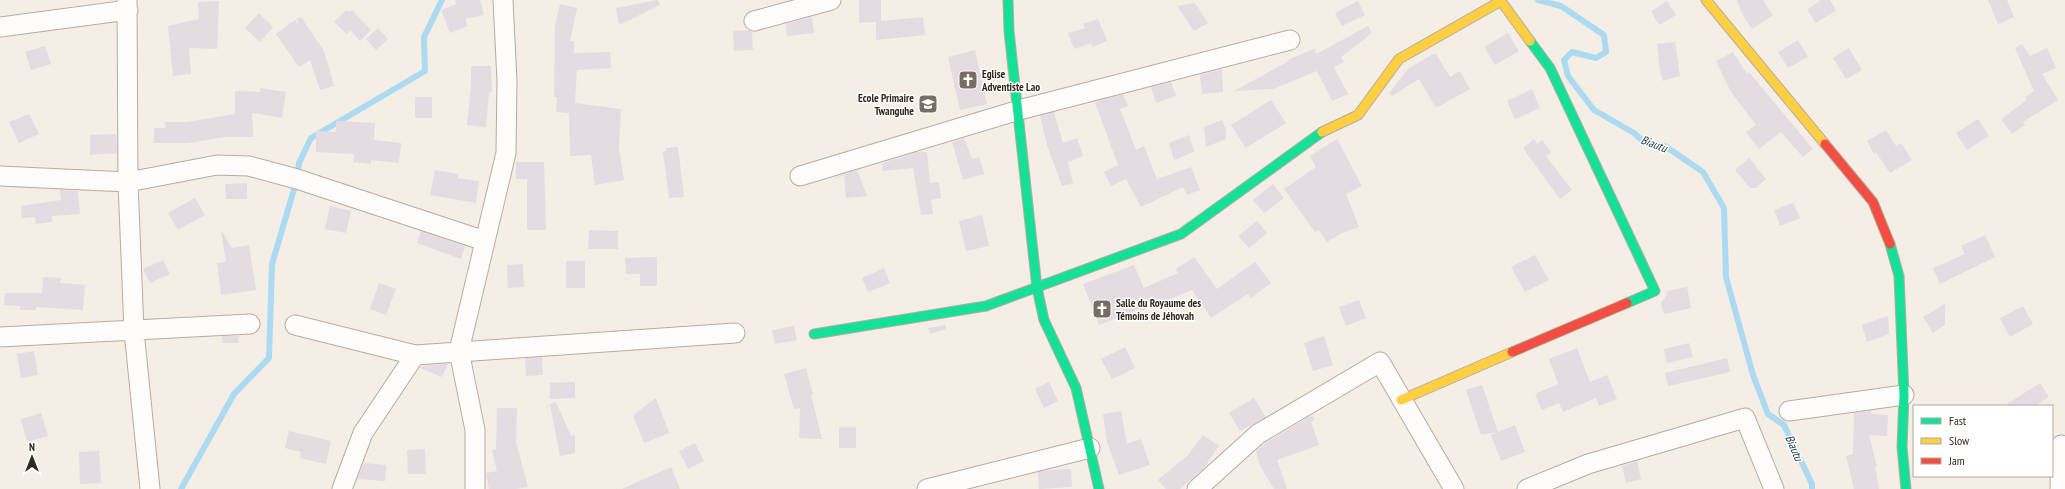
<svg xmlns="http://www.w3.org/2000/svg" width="2065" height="489" viewBox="0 0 2065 489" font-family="'PT Sans Narrow',sans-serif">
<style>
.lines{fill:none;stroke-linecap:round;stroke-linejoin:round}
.stream{stroke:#acdaf3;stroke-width:6}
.building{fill:#e4dbe3}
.street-casing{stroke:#b3aca2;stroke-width:21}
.fast-casing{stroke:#b3aca2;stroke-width:11}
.slow-casing{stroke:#b3aca2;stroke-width:11}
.jam-casing{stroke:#b3aca2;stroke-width:11}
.street{stroke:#fefcfb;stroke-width:19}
.fast{stroke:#16e098;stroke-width:9}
.slow{stroke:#ffcf43;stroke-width:9}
.jam{stroke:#f24e42;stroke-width:9}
.labels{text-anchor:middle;stroke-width:3;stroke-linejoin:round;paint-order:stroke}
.poi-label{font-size:11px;font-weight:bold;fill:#31291d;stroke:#fff;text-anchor:start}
.water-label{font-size:12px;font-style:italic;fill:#163647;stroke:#fff}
</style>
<rect width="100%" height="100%" fill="#f5eee4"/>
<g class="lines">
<path class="stream" d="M1538,0l23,6 43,29 2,17 -10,6 -24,-6 -8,8 4,16 26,34 40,23 10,9 21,4 38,26 21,36 2,69 27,98 15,39 16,11 28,59v5
M181,489l53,-95 35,-36 3,-94 25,-85 2,-16 12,-25 114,-67 -1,-34 18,-37"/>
</g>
<path class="building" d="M455,0h25l4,15 -19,4 3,7 -18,7 -9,-23 15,-6z
M658,0l2,5 -41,20 -3,-17z
M859,0h22v21l42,-4 2,18 -49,5v-18l-17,1z
M1737,0h26l10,15 -21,14 -9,-13z
M1821,0h9l6,10 -20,13 -9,-13z
M1988,0h19l7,17 -16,7z
M219,1l-2,48 -28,-1 2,26 -18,2 -5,-50 31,-7 -1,-17z
M1358,1l7,14 -23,11 -7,-13z
M1667,1l9,14 -17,10 -8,-14z
M1195,3l13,20 -14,8 -17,-25z
M560,4l17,4 -7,33h4v12l36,-1 1,16 -34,2 -2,33 46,6 -2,39 5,32 -29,5 -4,-30 -21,1 -1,-43 -13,-1 1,-15h-3l1,-71z
M346,10l3,2 3,-2 19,20 -11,11 -10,-11 -3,4 -13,-12z
M259,13l14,14 -13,15 -15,-14z
M301,17l23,34 10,35 -14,4 -10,-30 -11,7 -23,-33 19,-14 4,6 -2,-7z
M812,17l2,16 -27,3 -1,-12z
M1098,19l9,22 -15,6 -1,-4 -17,6 -6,-16 17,-5 -2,-4z
M1368,26l4,7 -31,24 3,5 -10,5 14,27 -16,7 -15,-30 -44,18 -39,2 55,-30 -1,-1 26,-11 2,5z
M378,28l10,11 -12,11 -10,-11z
M749,30l3,2 1,18 -19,1 -1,-20z
M1508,33l11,18 -24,14 -11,-18z
M1798,40l10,17 -20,11 -10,-16z
M1675,42l5,34 -17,5 -3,-10 -3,-27z
M2022,44l8,12 17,-8 9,20 -14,6 16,26 -35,22 2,3 -13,9 -11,-15 26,-19 -2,-3 9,-6 -19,-43z
M45,46l6,18 -20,6 -6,-18z
M1849,48l13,22 -16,9 -13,-21z
M975,50l12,54 -27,6 -12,-53z
M1733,52l14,22 2,-2 64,77 -10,8 -22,-25 -22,17 -13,-17 10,-7 -25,-33 -15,-31z
M1433,54h3l14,23 10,-6 10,18 -34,19 -17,-29 -27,17 -3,-3 19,-24z
M471,66h20l1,26h-3l-3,35 -19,-2 4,-39z
M1222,69l1,23 -21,2 -2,-19z
M1171,82l5,14 -20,7 -5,-16z
M260,88l26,4 -4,26 -30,-5 1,24h-29l-36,6h-34v-15h12l-1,-6h22l48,-8v-23l25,1z
M1532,89l8,19 -25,11 -8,-18z
M1123,94l5,12 -8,3 16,41 8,-4 13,33 34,-12 9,23 -13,5 -4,-8 -42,20 -15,-28 -15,7 -7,-14 14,-7 -23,-63z
M415,97h17v21h-17z
M1271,100l15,23 -40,25 -15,-23z
M1054,112l9,31 14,-5 6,18 -15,6 5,21 -11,3 -15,-41 -7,-29z
M29,114l10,20 -20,9 -10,-21z
M1978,119l11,17 -22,14 -11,-17z
M1222,120l4,10v9l-20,8 -2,-20z
M336,121l39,2 -1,17 27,3 -2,20 -28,-3v4l-18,-2 1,-8 -38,-2v-21l20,1z
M1886,130l10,16 5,-3 11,17 -22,13 -14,-21 -2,2 -7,-13z
M116,134l1,19 -27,2v-20z
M1189,135l5,17 -20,8 -5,-17z
M964,138l8,21 7,-2 5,17 -21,6 -11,-38z
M1337,139l25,47 -16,8 13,33 -19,7 -13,8 -8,-12 -4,2 -31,-43 32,-22 -6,-11z
M1534,139l3,5 5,-4 9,12 -5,4 26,34 -12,9 -37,-51z
M678,147l6,50 -15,1 -6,-46 3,-1v-3z
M917,152h10l3,31 9,-1 2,16 -10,2 2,14 -12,1 -8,-47 -31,3 1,-8z
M1749,158l17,21 -10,9h-6l-15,-18z
M516,162h28l2,68h-19v-51h-11z
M435,170l23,4 -1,4 22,3 -3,22 -46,-8z
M857,170l10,26 -21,2 -2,-23 -8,3v-1z
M247,183v16h-21l-1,-15z
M1273,184l11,14 -20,15 -11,-13z
M60,190l18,1 2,23 -28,2v6l-16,2 -1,-7 -13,1 -1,-12 40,-6z
M195,198l10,17 -27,15 -10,-17z
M1793,203l7,15 -20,8 -6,-16z
M330,206l21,5 -5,22 -21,-4z
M982,215l7,31 -23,5 -7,-30z
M1257,221l10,12 -18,15 -11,-12z
M221,230l11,18 17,-3 7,45 -35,5 -4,-32 9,-1z
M589,230l29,1v18h-30z
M421,231l44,15 -4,13 -44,-16z
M1985,235l10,22 -55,27 -7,-16 32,-14 -4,-8z
M1535,255l14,25 -24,12 -14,-25z
M657,257v29h-17v-12h-14l-1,-16z
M1194,257l23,32 38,-27 16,21 -20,15 -3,-4 -37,24 -19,-28 -51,21 -1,-2 -41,16 -16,-41 51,-19 10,23 34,-15 -2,-4z
M163,260l7,14 -20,9 -7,-14z
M566,261h19v27h-19z
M523,264l1,23 -16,1 -1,-23z
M884,268l6,15 -22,9 -6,-14z
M43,277l18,1 -1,5 25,2 -2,25 -47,-3v3h-16v-4l-16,-1 1,-12h37z
M379,283l17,6 -10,26 -16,-6z
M1687,287l4,21 -27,6 -3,-12 4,-4 2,-7z
M1359,300l7,18 -20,8 -7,-19z
M1945,304v21l-12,8 -10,-16z
M2023,306l10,18 -23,13 -10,-19z
M1888,316l1,18 -22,8 -5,-17z
M945,325l1,4 -16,5 -2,-6z
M794,326l3,14 -22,4 -3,-14z
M222,336h17l-1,7h-16z
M1324,336l9,29 -20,6 -9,-28z
M1689,343l4,14 -26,6 -3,-14z
M1125,347l10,21 -23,11 -11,-20z
M1577,348l13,34 17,-7 10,24 -18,7 -3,-8 -33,14 -4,-9 -17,7 -7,-16 23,-10 -9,-25z
M34,351l4,24 -17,3 -4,-24z
M542,357l1,18 -17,1 -1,-18z
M1727,358l3,14 -62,14 -3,-13z
M448,364l-6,13 -22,-9 1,-2z
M806,368l7,27h-2l11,44 -23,-1 1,-30 -6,1 -10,-35z
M575,382v16l-25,1v-16z
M1049,382l9,19 -14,7 -9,-19z
M2040,383l9,14 -14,9h-31z
M1482,385l16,47 17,-7 10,27 -24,9 -10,-26 7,-3 -17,3 -15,-45z
M656,398l13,35 -25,10 -11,-28z
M1254,398l12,19 -17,10v-1l-9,5 -11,-18z
M556,402l15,34 4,-1v18l-15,3 -10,-52z
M497,408h20l-1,34 12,45 -12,2h-27l-3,-16 11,-2 -5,-21 4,-1z
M1121,411l6,33 14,-5 9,26 -31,10 -12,-33 -4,-28z
M1871,411v3l17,1 -1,21 -18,-1 8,32h-2l4,22h-25l-8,-33 7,-2 1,-41z
M41,413l7,23 -21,6 -6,-23z
M1312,415l3,5 -4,2 8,23 -42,15 10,29h-13l-14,-23 -4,-15 9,-8z
M839,427h17v21h-17z
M289,431l42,10 -5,23 -26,-6 1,-6 -16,-4z
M1203,435l16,11 -15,22 -24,21h-14l-8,-9 30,-25z
M695,443l9,18 -16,8 -9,-18z
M425,449l1,25h-18l-1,-24z
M99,451l2,32 -21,1 -1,-32z
M1637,461l4,18 -15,4 -4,-17z
M364,463l22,2 -1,16 -28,-2z
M671,467l9,22h-58z
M1071,469l1,18 -33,2 -1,-17 11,-2z"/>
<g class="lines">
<defs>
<path id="street" d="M127,0l1,182 6,149 16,158
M754,21l77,-21
M0,27l128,-17
M0,176l128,6 89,-17 32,1 48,13 188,62
M800,176l219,-66 271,-70
M295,325l120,30 320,-22
M0,337l250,-13
M1789,411l115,-16
M342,489l21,-56 52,-78
M475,489v-59l-16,-79 47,-198 1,-72 -4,-81
M927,489l163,-41
M1197,489l61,-55 122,-72 74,127
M1527,489l61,-25 157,-46 29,71
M2060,489l1,-44"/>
<path id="fast" d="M1008,0l1,31 28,257 7,32 32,68 23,101
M1530,41l20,27 105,223 -28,12
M1890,244l9,32 5,119 -2,52 4,42
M814,334l172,-28 195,-72 141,-102"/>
<path id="slow" d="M1706,0l119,144
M1322,132l36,-17 41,-56 102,-58 29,40
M1401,400l111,-48"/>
<path id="jam" d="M1825,144l48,58 17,42
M1512,352l115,-49"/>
</defs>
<use href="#street" class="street-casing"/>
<use href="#fast" class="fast-casing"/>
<use href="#slow" class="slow-casing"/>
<use href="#jam" class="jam-casing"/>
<use href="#street" class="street"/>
<use href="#fast" class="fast"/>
<use href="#slow" class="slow"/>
<use href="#jam" class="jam"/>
</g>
<defs>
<symbol id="church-square" viewBox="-11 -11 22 22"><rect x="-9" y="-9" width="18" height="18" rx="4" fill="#766e63" stroke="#fff"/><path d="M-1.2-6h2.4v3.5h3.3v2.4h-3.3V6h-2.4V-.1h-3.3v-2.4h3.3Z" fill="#fff"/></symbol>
<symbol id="school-square" viewBox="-11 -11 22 22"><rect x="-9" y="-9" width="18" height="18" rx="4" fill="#766e63" stroke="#fff"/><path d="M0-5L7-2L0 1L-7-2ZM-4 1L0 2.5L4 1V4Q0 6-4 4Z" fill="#fff"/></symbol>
</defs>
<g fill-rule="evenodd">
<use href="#church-square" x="957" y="69" width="22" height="22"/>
<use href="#school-square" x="917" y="93" width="22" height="22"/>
<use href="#church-square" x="1091" y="298" width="22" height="22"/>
</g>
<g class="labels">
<g class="poi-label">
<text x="982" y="78">Eglise<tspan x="982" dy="13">Adventiste Lao</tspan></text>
<text x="914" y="102" text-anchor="end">Ecole Primaire<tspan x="914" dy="13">Twanguhe</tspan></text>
<text x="1116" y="307">Salle du Royaume des<tspan x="1116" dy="13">Témoins de Jéhovah</tspan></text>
</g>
<g class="water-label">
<text transform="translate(1654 144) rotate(21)" y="4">Biautu</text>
<text transform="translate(1794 448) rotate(67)" y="4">Biautu</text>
</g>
</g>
<rect x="1913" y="405" width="140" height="72" fill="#ffffff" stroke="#ada9a5"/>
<rect x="1921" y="418" width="20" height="6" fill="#16e098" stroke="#ada9a5"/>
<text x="1949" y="425" font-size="12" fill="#31291d">Fast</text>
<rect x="1921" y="438" width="20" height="6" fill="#ffcf43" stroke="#ada9a5"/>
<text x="1949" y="445" font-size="12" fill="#31291d">Slow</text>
<rect x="1921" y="458" width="20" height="6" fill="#f24e42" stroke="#ada9a5"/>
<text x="1949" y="465" font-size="12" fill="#31291d">Jam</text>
<g transform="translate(32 457)" stroke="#ffffff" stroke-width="3" paint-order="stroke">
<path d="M0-3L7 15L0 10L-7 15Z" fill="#31291d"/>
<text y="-6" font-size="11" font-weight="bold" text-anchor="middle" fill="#31291d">N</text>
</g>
</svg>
